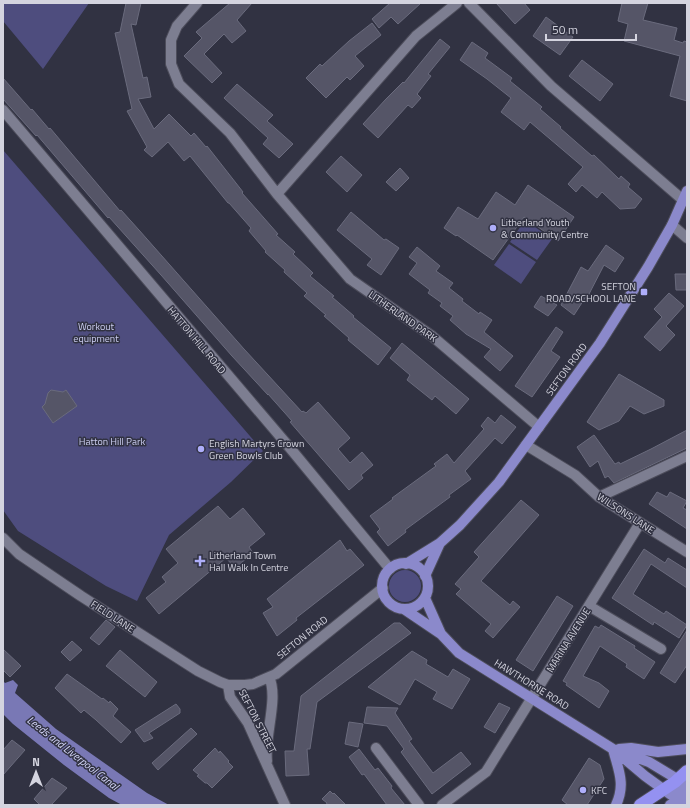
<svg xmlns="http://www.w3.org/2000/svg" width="690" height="808" viewBox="0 0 690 808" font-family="'Titillium Web',sans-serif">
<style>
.green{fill:#4e4d7e}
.water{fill:#7978b5}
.building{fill:#555567;stroke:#6a6b7d}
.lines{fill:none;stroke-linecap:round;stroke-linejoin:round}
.minor-casing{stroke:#4d4d5b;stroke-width:12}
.major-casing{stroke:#4d4d5b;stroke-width:12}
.highway-casing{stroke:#4d4d5b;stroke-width:14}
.minor{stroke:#7d7e91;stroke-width:10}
.major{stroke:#8b89cb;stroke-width:10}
.highway{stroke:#9491f1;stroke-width:12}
.poi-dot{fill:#aeaefa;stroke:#313242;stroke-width:1.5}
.labels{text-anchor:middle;stroke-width:3;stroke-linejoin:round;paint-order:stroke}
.poi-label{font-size:10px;fill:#d4d4df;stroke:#313242;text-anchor:start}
.street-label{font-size:10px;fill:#d4d4df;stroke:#313242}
.park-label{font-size:10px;fill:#cbcdf0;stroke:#313242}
.water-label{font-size:11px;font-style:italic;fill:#d6d8fb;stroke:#313242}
</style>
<rect width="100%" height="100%" fill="#313242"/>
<path class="green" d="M3,3h86l-46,66 -40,-48z
M3,150l260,301 -32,31 -62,53 -32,66 -31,-15 -88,-55 -15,-21z
M525,220l27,19 -15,21 -27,-18z
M509,244l27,18 -15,22 -27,-19z
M389 586a16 16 0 1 1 32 0a16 16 0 1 1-32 0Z"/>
<path class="water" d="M13,680l5,5 -3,8 41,36 91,64 22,12h-47l-13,-7 -45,-33 -51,-41 -10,-10v-33l2,2z"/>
<path class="building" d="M126,3h15l-5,22 -5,-1 12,54 4,-1 4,20 -13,2 16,30 15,-15 22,22 3,-3 12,14 1,-1 36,46 -1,1 36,41 -2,1 19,17 -2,2 20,19 -3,3 24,20 -2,1 22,19 -1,1 38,31 -13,17 -30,-25 1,-2 -25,-22 2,-1 -22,-19 3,-3 -23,-21 1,-2 -20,-18 1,-1 -17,-20 2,-3 -22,-25h-1l-38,-47 -6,5 -16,-19 -16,15 -8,-7 3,-3 -20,-36 5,-2 -17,-76 5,-1z
M230,3h22l-15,17 9,11 -14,12 -8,-9 -20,20 18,19 -10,10 -28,-27 18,-18 -6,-6z
M390,3h31l-23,21 -7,-7 -12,11 -7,-9z
M496,3h28l6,7 -15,14z
M622,3h26l-5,17 34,8 -3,12 9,3 1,-2 3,1v59l-17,-5 10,-40 -56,-15 4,-17 -10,-3z
M546,17l27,20 -13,18 -27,-19z
M372,23l9,12 -26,21 9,10 -14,14 -3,-3 -21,21 -20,-20 14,-14 2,2 27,-25z
M440,39l10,8 -22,27 3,2 -14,18 4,4 -9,10 -4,-3 -30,33 -15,-14 23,-25 17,-17 1,1z
M472,42l16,11 -3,5 27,20 -2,3 32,26 -2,2 21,18 -1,1 32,28 2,-1 25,24 2,-3 9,8 -2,3 14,12 -7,9 -15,1 -18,-17 -5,6 -15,-13 -6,7 -8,-8 15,-17 -53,-45 -6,8 -23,-18 10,-14 -24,-19 -27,-19z
M582,60l31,24 -13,17 -31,-25z
M3,78l28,32 1,-1 17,20 1,-1 70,83 1,-1 18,20 105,119 58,63 1,-1 3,2 12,-11 32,36 -12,11 12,14 12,-11 11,13 -12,10 2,3 -14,12 -59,-68 2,-1 -24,-27v1l-36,-39 -71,-81 -52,-58 -1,1 -71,-83 -1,1 -33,-37z
M237,84l36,31 -6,6 26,23 -14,14 -16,-14 5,-6 -44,-40z
M341,156l21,19 -15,17 -21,-20z
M400,168l9,10 -13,13 -10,-9z
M528,185l46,32 -16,24 -34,-24 -31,43 -36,-25 -1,1 -12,-8 14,-21 20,12 18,-27 19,13z
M351,212l33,28 2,-1 13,9 -18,27 -14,-10 5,-6 -35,-29z
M606,245l18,13 -9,14 -11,-7 -16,31 -1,-1 -13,20 -13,-10 20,-38 7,4z
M417,247l23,19 -4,5 17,12 -4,5 14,11 -1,2 17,13 1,-2 12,8 -8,12 29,24 -13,15 -16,-14 7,-8 -25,-15 -16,-14 3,-4 -13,-10 2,-3 -14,-10 2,-3 -21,-16 8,-11 -8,-6z
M675,274h12v16h-11z
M669,293l15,13 -18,20 9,9 -15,16 -16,-14 18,-20 -8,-8z
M541,296l16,9 -9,11 -14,-9z
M556,327l7,5 -12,19 9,6 -28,40 -17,-11z
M402,343l67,56 -13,15 -21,-18 -3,4 -25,-20 3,-5 -20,-17z
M619,374l45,26v6l-20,8 -14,-8 -11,15 -20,9 -12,-8z
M51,390l12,2 3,-2 11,16 -24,17 -11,-16 3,-3 3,-11z
M501,415l15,12 -14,17 -7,-6 -30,33 6,8 -22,16 1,2 -45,33 1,2 -18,14 -11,-14 3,-3 -10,-13 23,-17 -1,-1 44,-32 -2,-2 13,-10 7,9 30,-34 -3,-3 7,-9 7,6z
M687,430v18l-73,35 -6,-7 -3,2 -7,-17 -8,6 -13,-20 17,-12 21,29 4,-2 1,2 31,-15z
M657,492l10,5 3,-5 17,9 -4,7 4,2v19l-38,-25z
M521,500l18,15 -58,66 29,24 3,-4 7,6 -27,31 -8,-7 6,-7 -35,-30 5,-5 -6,-5 24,-27 -5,-5z
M218,506l12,13 13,-11 22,26 -16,13 4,6 -18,15 -9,-10 -67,56 -13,-16 20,-16 -4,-5 16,-14 -12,-14z
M340,540l7,11 3,-2 14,16 -68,53 1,2 -20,16 -14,-23 10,-6 -6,-8z
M644,549l21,14 3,-5 19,12v18l-36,-24 -18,30 31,20 2,-3 21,14 -8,13 -25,-16 -1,3 -41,-27z
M557,596l16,10 -40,65 -17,-11z
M106,620l9,7 -16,18 -9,-7z
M394,623h6l11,10 -94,69 -7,47h-3l2,26 -23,1 -1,-25h9l7,-55z
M601,625l34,21 -1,2 21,14 -11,17 -18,-12 1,-3 -27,-18 -17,30 16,7 10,8 -10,17 -33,-23 1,-2 -4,-2 32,-55 4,2z
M687,630v35l-12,18 -15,-10z
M72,641l10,9 -12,11 -9,-9z
M3,649l18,17 -11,11 -7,-7z
M120,650l37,32 -12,15 -39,-31z
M412,651l15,9 -1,4 22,13 5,-8 17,10 -18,30 -19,-10 4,-7 -22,-13 -15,26 -32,-18z
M67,674l35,25 1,-1 6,5 1,-2 8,8 -5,7 18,16 -10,11 -25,-23 -12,-10 -3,3 -26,-25z
M499,703l11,5 -15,25 -11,-6z
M176,704l4,5v4l-31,20 4,5 -9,4 -9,-12z
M367,707l31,1 -3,5 17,26 -3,2 24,32 28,-21 10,12 -39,30 -31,-42 3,-3 -17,-23 -23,-3z
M349,722l14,2 -5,23 -13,-3z
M191,728l6,6 -39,36 -6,-7z
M12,740l13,10 -22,25v-25z
M215,748l4,5 1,-2 9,10 -1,1 5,5 -21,21 -5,-5h-2l-8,-7 2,-1 -6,-5z
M359,749l16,21 3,-2 14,18 -1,2 14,17h-18l-23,-31 -2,1 -13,-18z
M589,758l11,7 4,14 -17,26h-19l-6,-5z
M52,778l15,10 -16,17h-11l-6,-6z
M330,791l3,3 1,-1 12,12h-20l1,-2 -5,-4z"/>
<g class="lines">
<defs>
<path id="minor" d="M197,3l-20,23 -6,14v24l8,20 51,49 47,61 73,85 82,57 107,91
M469,3l82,83 132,114
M3,110l287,338 100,121
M277,194l139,-158 41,-33
M672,225l15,13
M526,445l49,30 24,22 88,55
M599,497l88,-41
M3,538l16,16 62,42 117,75 22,11 8,3h17l8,-1 23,-10 107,-86
M589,606l72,43
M228,685l2,12 18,26 37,82
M376,748l43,57
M267,761c-3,-25 12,-63 2,-84
M442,805l44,-33 154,-249"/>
<path id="major" d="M382 586a23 23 0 1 1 46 0a23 23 0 1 1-46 0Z
M406,564l34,-21 20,-18 39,-43 101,-139 48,-76 24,-42 15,-34
M425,576l15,-33
M425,598l16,36
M404,609l37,25 18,19 154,96 32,27 40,29
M613,749c5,20 13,35 3,56
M619,749l12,-1 27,4 29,-3
M621,752l28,10 38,23
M663,790l15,1 9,-3
M670,805l17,-9"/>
<path id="highway" d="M640,805l35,-23 12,-11"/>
</defs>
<use href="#minor" class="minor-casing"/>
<use href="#major" class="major-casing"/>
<use href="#highway" class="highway-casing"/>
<use href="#minor" class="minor"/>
<use href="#major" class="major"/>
<use href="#highway" class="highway"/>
</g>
<g class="poi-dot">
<circle cx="493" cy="228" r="4"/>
<rect x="640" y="288" width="8" height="8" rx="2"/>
<circle cx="201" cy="449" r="4"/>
<path d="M198 555h4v4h4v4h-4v4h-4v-4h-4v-4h4z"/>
<circle cx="583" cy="790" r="4"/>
</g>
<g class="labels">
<g class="poi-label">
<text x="501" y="226">Litherland Youth<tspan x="501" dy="12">&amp; Community Centre</tspan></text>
<text x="636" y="290" text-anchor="end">SEFTON<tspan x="636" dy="12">ROAD/SCHOOL LANE</tspan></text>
<text x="209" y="447">English Martyrs Crown<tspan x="209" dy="12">Green Bowls Club</tspan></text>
<text x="209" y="559">Litherland Town<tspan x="209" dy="12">Hall Walk In Centre</tspan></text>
<text x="591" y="794">KFC</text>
</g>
<g class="street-label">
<text transform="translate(403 316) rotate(35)" y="4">LITHERLAND PARK</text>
<text transform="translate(197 340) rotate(50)" y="4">HATTON HILL ROAD</text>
<text transform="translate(566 369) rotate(-54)" y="4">SEFTON ROAD</text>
<text transform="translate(626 513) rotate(33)" y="4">WILSONS LANE</text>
<text transform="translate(113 616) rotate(33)" y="4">FIELD LANE</text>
<text transform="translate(302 637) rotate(-39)" y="4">SEFTON ROAD</text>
<text transform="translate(568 640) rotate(-58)" y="4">MARINA AVENUE</text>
<text transform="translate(532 684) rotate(32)" y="4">HAWTHORNE ROAD</text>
<text transform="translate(258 721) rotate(63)" y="4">SEFTON STREET</text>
</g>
<g class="park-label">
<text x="96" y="330">Workout<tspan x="96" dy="12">equipment</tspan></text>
<text x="112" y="445">Hatton Hill Park</text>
</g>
<g class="water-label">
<text transform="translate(73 753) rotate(38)" y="4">Leeds and Liverpool Canal</text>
</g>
</g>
<rect width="690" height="808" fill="none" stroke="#d4d4df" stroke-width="8"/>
<g transform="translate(36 772)" stroke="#313242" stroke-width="3" paint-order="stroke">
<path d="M0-3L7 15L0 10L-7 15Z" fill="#d4d4df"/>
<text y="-6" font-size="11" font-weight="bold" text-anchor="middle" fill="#d4d4df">N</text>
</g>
<path d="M546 34v6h90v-6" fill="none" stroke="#d4d4df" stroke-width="2"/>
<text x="552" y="34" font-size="12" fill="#d4d4df" stroke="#313242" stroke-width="3" paint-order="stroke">50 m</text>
</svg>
